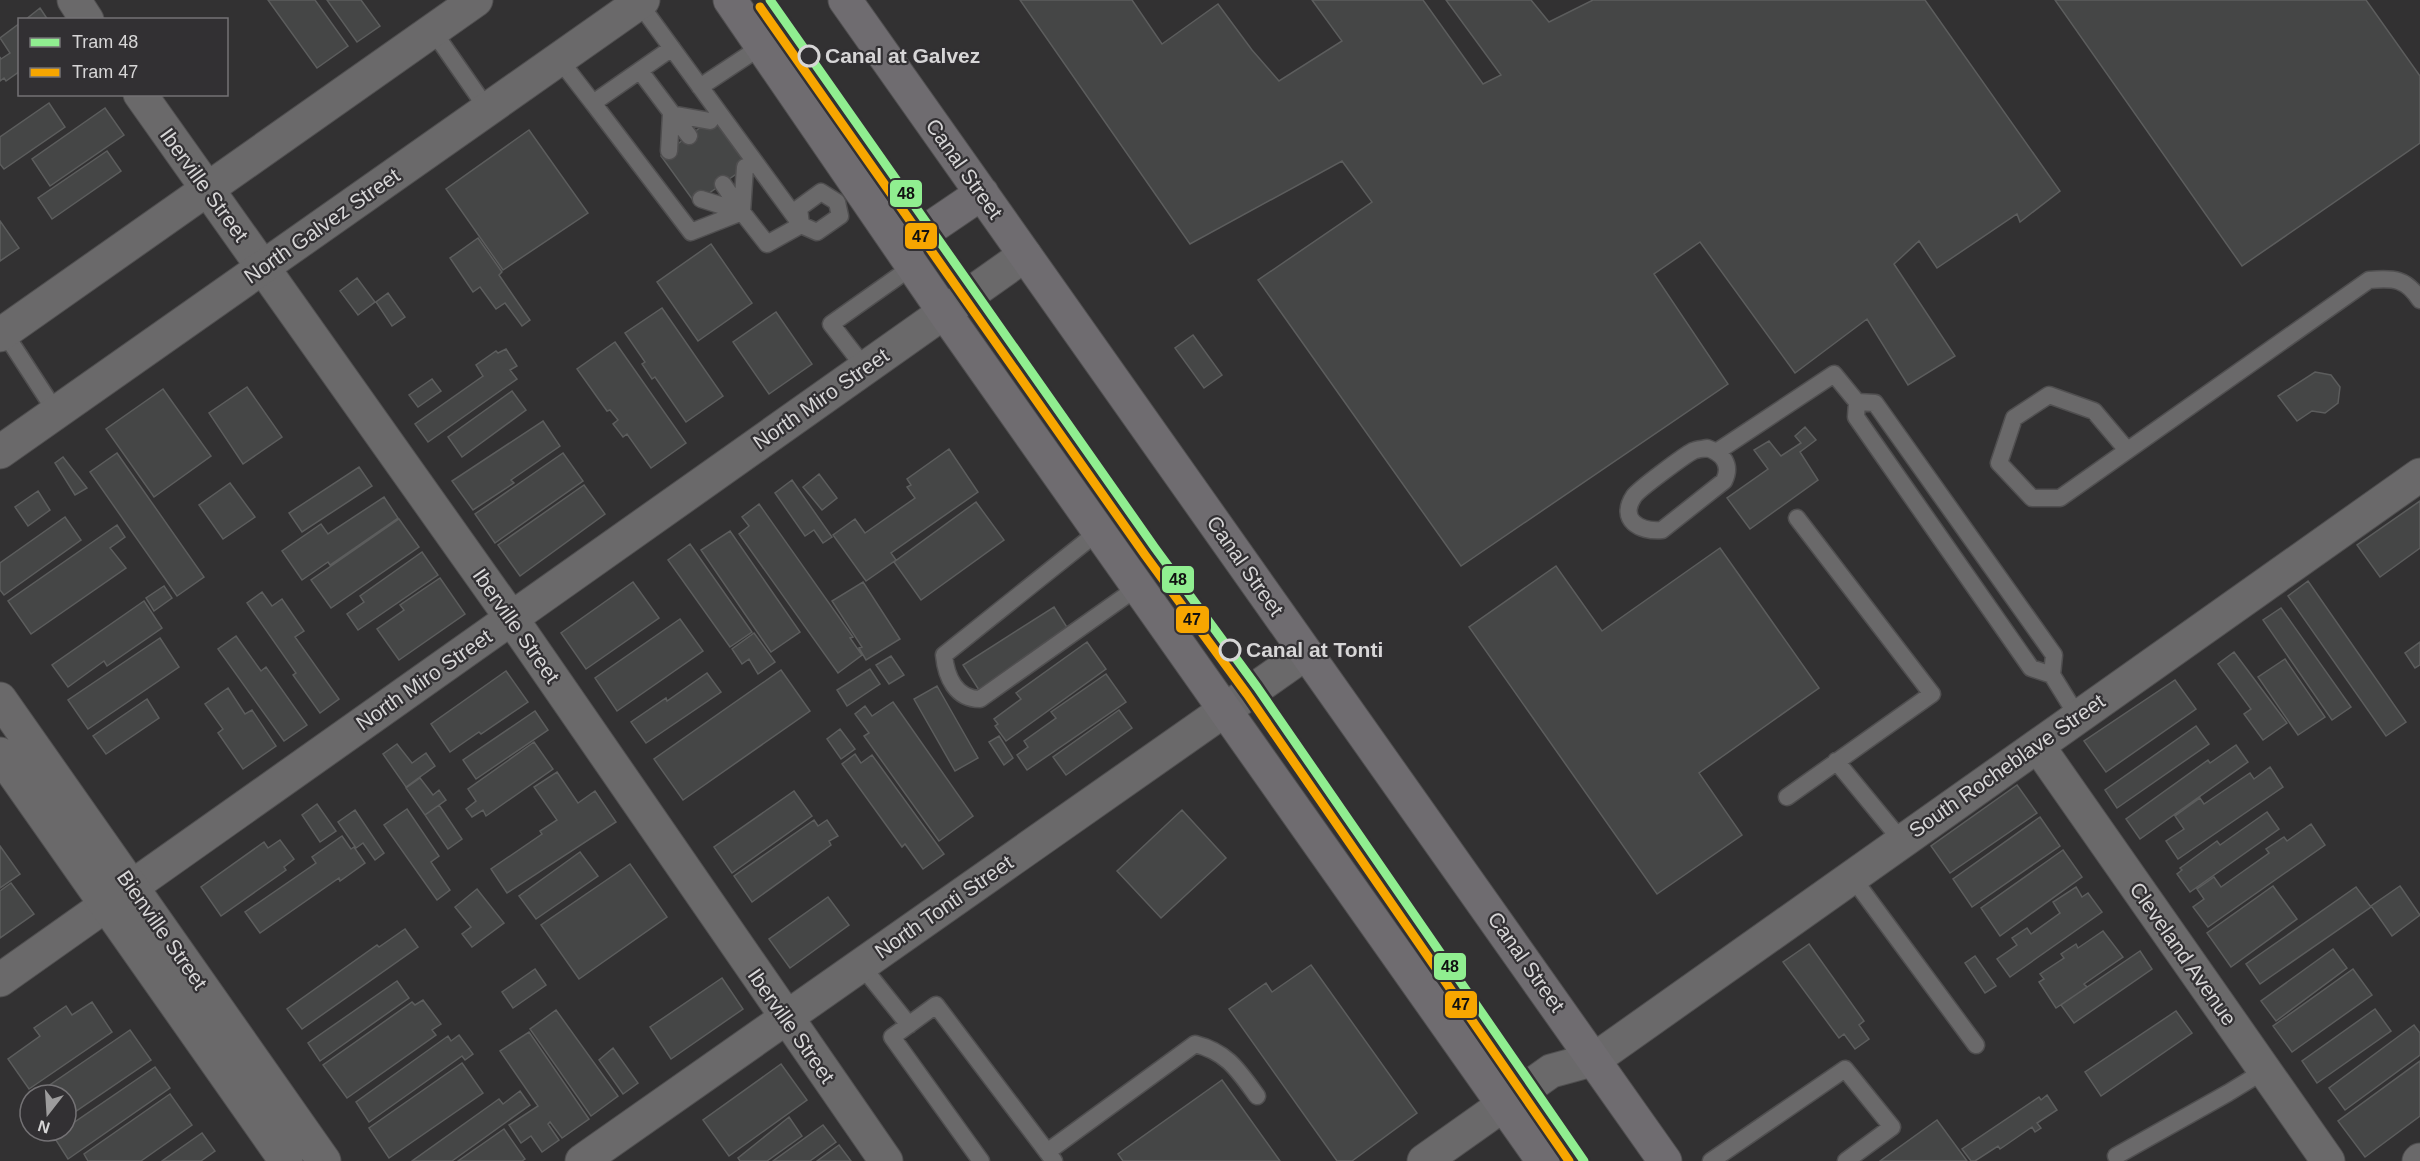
<svg xmlns="http://www.w3.org/2000/svg" width="2420" height="1161" viewBox="0 0 2420 1161" font-family="Helvetica,sans-serif">
<style>
.building{fill:#454646;stroke:#5c5d5d;stroke-width:1.5}
.lines{fill:none;stroke-linecap:round;stroke-linejoin:round}
.lane-casing{stroke:#504f50;stroke-width:19}
.street-casing{stroke:#504f50;stroke-width:35}
.secondary-casing{stroke:#504f50;stroke-width:35}
.primary-casing{stroke:#504f50;stroke-width:35}
.lane{stroke:#6a696a;stroke-width:16}
.street{stroke:#6a696a;stroke-width:33}
.secondary{stroke:#6a696a;stroke-width:33}
.primary{stroke:#6f6c70;stroke-width:33}
.tram-1-casing{stroke:#323033;stroke-width:14}
.tram-2-casing{stroke:#323033;stroke-width:14}
.tram-1{stroke:#90ee90;stroke-width:9}
.tram-2{stroke:#f7a600;stroke-width:9}
.stop-dot{fill:#323033;stroke:#d7d6d7;stroke-width:3}
.labels{text-anchor:middle;stroke-width:4.5;stroke-linejoin:round;paint-order:stroke}
.stop-label{font-size:21px;font-weight:bold;fill:#d7d6d7;stroke:#323033;text-anchor:start}
.street-label{font-size:21px;fill:#d7d6d7;stroke:#323033}
.line-badge{stroke:#323033;stroke-width:2}
.pale-badge-label{font-size:16px;text-anchor:middle;font-weight:bold;fill:#111}
</style>
<rect width="100%" height="100%" fill="#323132"/>
<path class="building" d="M268,0h47l33,46 -31,22z
M327,0h34l19,26 -23,16z
M1020,0h112l30,44 56,-40 34,46 27,31 63,-40 -30,-41h111l60,84 18,-9 -55,-75h85l18,22 44,-22h332l135,191 -40,31 -3,-8 -80,54 -18,-27 -25,23 61,92 -47,29 -41,-66 -72,54 -95,-131 -46,32 74,110 -267,182 -203,-286 114,-78 -30,-41 -152,83z
M2055,0h311l54,76v67l-178,123z
M40,8l8,12h-23z
M20,23v48l-14,10 -2,-3 -4,3v-24l1,2 9,-6 -10,-15z
M49,103l16,24 -61,42 -4,-5v-27z
M105,108l19,27 -74,51 -18,-27z
M715,117l34,48 -54,38 -34,-47z
M529,130l59,83 -85,57 -57,-81z
M107,151l14,20 -69,48 -14,-21z
M0,221l19,27 -19,13z
M478,238l24,34 -3,3 31,45 -8,6 -17,-23 -9,6 -16,-22 -7,5 -23,-34z
M711,244l41,59 -54,38 -41,-59z
M357,278l18,24 -17,13 -18,-24z
M388,293l17,24 -13,9 -16,-24z
M662,308l61,88 -37,26 -31,-45 -3,2 -10,-15 3,-2 -20,-29z
M776,312l36,52 -43,30 -36,-52z
M1193,335l29,40 -18,13 -29,-40z
M615,342l71,101 -35,25 -24,-34 -4,3 -10,-13 5,-4 -8,-10 -3,1 -30,-42z
M506,349l11,17 -7,4 7,9 -89,63 -13,-18 68,-48 -7,-11 20,-14 2,2z
M2315,372l16,3 9,12 -2,16 -13,10 -13,-2 -15,10 -19,-25z
M432,379l9,12 -23,16 -9,-12z
M247,387l35,50 -39,27 -34,-51z
M163,389l48,67 -57,41 -48,-68z
M512,391l14,19 -64,47 -14,-20z
M543,421l17,25 -49,34 3,3 -41,27 -21,-29z
M1805,427l11,13 -16,12 18,28 -68,49 -23,-31 41,-29 -14,-19 15,-9 12,15 20,-13 -6,-7z
M949,449l29,43 -87,61 5,7 -30,21 -33,-46 22,-16 10,14 50,-35 -8,-11 4,-2 -4,-6z
M117,453l87,124 -27,19 -87,-124z
M563,453l20,28 -88,62 -20,-29z
M63,457l24,31 -12,7 -20,-32z
M359,467l13,19 -70,46 -13,-19z
M819,474l18,24 -15,12 -19,-23z
M792,480l40,57 -9,6 -9,-13 -9,6 -30,-43z
M230,483l25,34 -32,22 -24,-34z
M584,485l21,29 -85,62 -22,-31z
M38,491l12,19 -22,16 -13,-19z
M384,497l14,21 -68,47 -2,-3 -26,18 -20,-29 39,-27 7,10z
M2420,501v47l-40,29 -23,-32z
M976,502l28,38 -83,60 -27,-38z
M759,504l94,133 -3,1 12,17 -24,18 -99,-139 10,-8 -7,-9z
M65,517l16,23 -77,55 -4,-5v-27z
M399,519l20,28 -88,61 -20,-28z
M117,525l8,12 -15,11 16,20 -95,66 -23,-33z
M730,531l70,101 -29,20 -70,-102z
M690,544l62,88 -22,15 -62,-87z
M1720,548l99,140 -120,85 43,62 -85,59 -188,-267 87,-61 46,65z
M422,552l16,23 -80,55 -11,-16 17,-12 -4,-6z
M440,578l25,36 -66,46 -22,-31 27,-19 -4,-5z
M2308,581l98,141 -20,14 -98,-140z
M633,582l26,36 -73,51 -25,-36z
M863,582l37,57 -34,21 -7,-12 3,-1 -30,-46z
M164,586l8,12 -18,13 -8,-13z
M262,592l10,14 10,-7 22,32 -9,6 44,62 -19,14 -27,-38 3,-2 -49,-70z
M144,601l18,27 -55,38 -3,-5 -36,26 -16,-22z
M1054,607l16,25 -91,58 -16,-25z
M2281,608l70,99 -19,13 -69,-100z
M680,619l23,32 -86,60 -22,-33z
M754,633l21,29 -17,12 -9,-15 -7,5 -10,-15z
M236,636l25,35 5,-4 41,58 -23,16 -66,-92z
M160,638l19,29 -91,62 -20,-29z
M1087,642l19,27 -100,72 -11,-15 3,-2 -4,-5 27,-20 -5,-6z
M2420,642v23l-5,3 -10,-15z
M2234,652l53,71 -24,17 -19,-26 7,-5 -33,-45z
M891,656l13,19 -15,9 -13,-19z
M2285,659l40,58 -27,18 -40,-58z
M870,669l10,15 -33,22 -10,-16z
M781,670l29,41 -127,89 -29,-41z
M506,671l22,31 -47,32 -2,-2 -29,20 -19,-28z
M707,673l14,19 -75,51 -15,-21 35,-24 1,3z
M1106,674l20,28 -99,68 -10,-15 11,-8 -4,-6 32,-23 -5,-6z
M2175,680l21,29 -90,63 -22,-31z
M937,686l41,72 -23,13 -41,-72z
M228,688l17,26 7,-4 24,36 -33,23 -25,-36 5,-4 -18,-25z
M147,699l12,19 -53,36 -13,-18z
M893,702l80,114 -34,25 -75,-105 5,-3 -14,-19 10,-8 7,10z
M1119,710l13,18 -66,47 -13,-18z
M535,711l13,19 -72,49 -13,-19z
M2196,726l13,18 -92,64 -12,-18z
M840,729l15,20 -14,10 -14,-20z
M999,736l14,22 -9,7 -15,-23z
M534,742l19,27 -67,47 -3,-6 -11,7 -6,-8 10,-8 -8,-12z
M397,744l15,19 14,-10 9,13 -29,21 -23,-33z
M2236,745l12,17 -108,77 -14,-20 82,-59 2,3z
M855,754l6,9 11,-8 72,99 -21,15 -18,-25 -3,3 -60,-83z
M2270,767l13,20 -105,72 -12,-18 18,-12 -9,-13 25,-18 4,6 46,-31 4,6z
M557,772l21,31 17,-12 21,31 -109,71 -16,-24 51,-35 -2,-3 17,-11 -23,-33z
M420,778l13,17 6,-5 7,10 -21,15 -19,-27z
M2017,785l20,28 -87,60 -19,-27z
M794,791l18,25 -80,57 -18,-26z
M317,804l19,27 -16,11 -18,-27z
M439,805l23,34 -14,10 -23,-34z
M407,809l32,47 -8,6 19,28 -13,10 -53,-75z
M355,810l29,43 -9,7 -12,-17 -7,5 -18,-26z
M1182,810l44,48 -65,60 -44,-47z
M2267,812l12,17 -89,63 -13,-18 5,-4 -2,-2 37,-27 3,4z
M2040,817l20,29 -88,61 -19,-28z
M814,820l4,6 9,-6 11,16 -9,5 2,4 -79,57 -18,-26z
M2311,824l14,21 -117,82 -15,-20 11,-8 -7,-10 17,-12 7,10 48,-34 -3,-4 18,-12 3,4z
M342,836l9,13 3,-2 11,16 -25,18 -1,-3 -79,55 -15,-21 71,-49 -4,-6z
M280,840l14,19 -10,8 2,3 -65,46 -20,-29 63,-45 4,6z
M0,846l20,28 -20,14z
M2063,850l19,27 -82,59 -19,-28z
M580,852l18,24 -62,43 -17,-23z
M630,864l37,53 -88,62 -38,-54z
M11,883l23,31 -34,24v-47z
M2273,886l24,33 -66,48 -24,-34z
M2400,886l20,29 -28,21 -21,-30z
M2076,887l6,10 6,-4 14,19 -92,65 -13,-18 20,-14 -5,-7 15,-10 4,6 29,-21 -7,-11z
M2356,887l15,20 -111,77 -14,-20z
M477,889l27,34 -32,24 -10,-13 9,-7 -16,-20z
M828,897l21,28 -59,43 -21,-29z
M405,929l13,18 -116,82 -15,-20 90,-64 2,2z
M2103,931l20,26 -39,27 3,3 -31,21 -17,-26 5,-3 -4,-5 24,-16 -3,-4 15,-10 2,4z
M1809,944l55,77 -5,4 10,14 -14,10 -11,-15 -5,4 -56,-76z
M2333,949l14,19 -71,53 -15,-20z
M2140,951l12,18 -78,54 -13,-18z
M1975,956l21,30 -11,7 -20,-30z
M1311,965l106,148 -65,48h-15l-108,-152 37,-26 6,9z
M535,969l11,16 -33,23 -11,-16z
M2353,969l19,26 -80,57 -19,-26z
M722,978l21,31 -72,50 -21,-32z
M397,981l12,17 -89,63 -12,-18z
M423,1000l18,24 -9,6 4,5 -89,63 -24,-33 89,-63 3,3z
M92,1002l20,30 -83,57 -21,-30 32,-23 -6,-8 32,-22 6,9z
M2375,1009l16,22 -74,52 -15,-22z
M556,1010l62,86 -27,20 -61,-87z
M2176,1011l16,22 -91,63 -16,-24z
M2414,1025l6,8v22l-75,55 -16,-22z
M130,1030l21,30 -85,58v-23h-27l-1,-2z
M529,1032l60,87 -27,19 -12,-16 -2,2 11,16 -17,12 -11,-16 -10,7 -12,-18 29,-19 -38,-55z
M459,1035l14,19 -8,6 -3,-4 -93,66 -13,-20 92,-66 3,5z
M613,1048l25,35 -15,11 -24,-34z
M2420,1061v55l-55,41 -27,-36z
M462,1063l21,30 -94,65 -20,-30z
M781,1064l26,36 -78,56 -26,-36z
M155,1067l15,21 -102,71 -14,-22 8,-6h4v-3z
M1222,1080l58,81h-157l-5,-7z
M520,1091l10,14 -78,56h-40l87,-62 4,5z
M170,1094l22,31 -51,36h-53l-4,-7z
M2047,1095l10,15 -20,13 4,5 -6,4 -3,-5 -32,22 -2,-3 -23,15h-4l-9,-12 77,-52 2,3z
M789,1117l13,19 -35,25h-27l-2,-3z
M1937,1120l30,41h-87z
M823,1125l13,17 -26,19h-37z
M504,1129l21,30 -3,2h-64z
M202,1133l13,18 -14,10h-39z
M839,1145l12,16h-34z"/>
<g class="lines">
<defs>
<path id="lane" d="M639,3l162,222 16,7 23,-16 -3,-14 -16,-10 -22,16 2,17
M433,31l55,79
M672,48l-79,55 98,129 51,-20 25,32 34,-19
M559,59l34,44
M640,71l49,65
M700,87l62,-41
M669,151l2,-37 39,7
M723,184l19,28
M701,199l41,13
M742,212l3,-45
M4,332l52,80
M865,368l-34,-44 82,-58
M1707,448c16,5 25,17 17,33l-62,49c-22,2 -44,-10 -28,-34 5,-7 51,-41 59,-45 4,-2 10,-2 14,-3z
M2127,450l-33,-39 -45,-16 -35,23 -15,45 33,35h28l309,-218c25,-2 37,-2 51,20
M1718,451l116,-77 23,28
M1099,531l-155,124c2,22 12,44 36,44l158,-112
M2052,675l-21,-7 -175,-251 1,-15 18,1 179,252 -2,20 26,42
M1836,761l65,79
M1787,797l145,-103 -135,-176
M1852,877l124,168
M861,965l48,60
M1047,1152l148,-108c32,8 43,26 62,52
M2116,1156l112,-63 36,-22
M981,1161l-89,-124 44,-32 118,156
M1711,1161l134,-92 47,58 -46,34"/>
<path id="street" d="M74,0l13,20
M140,94l372,525 374,542
M2038,746l290,415
M0,980l1025,-725
M582,1161l724,-508
M1424,1161l127,-90 44,-12 825,-584
M2419,1161l1,-1"/>
<path id="secondary" d="M0,335l476,-335
M0,452l643,-452
M0,699l324,462
M0,754l286,407"/>
<path id="primary" d="M730,0l214,312 599,849
M845,0l820,1161
M901,248l81,-55"/>
</defs>
<use href="#lane" class="lane-casing"/>
<use href="#street" class="street-casing"/>
<use href="#secondary" class="secondary-casing"/>
<use href="#primary" class="primary-casing"/>
<use href="#lane" class="lane"/>
<use href="#street" class="street"/>
<use href="#secondary" class="secondary"/>
<use href="#primary" class="primary"/>
<defs>
<path id="tram-1" d="M770,0l385,548 102,139 327,474"/>
<path id="tram-2" d="M760,7l385,548 102,139 322,467"/>
</defs>
<use href="#tram-1" class="tram-1-casing"/>
<use href="#tram-2" class="tram-2-casing"/>
<use href="#tram-1" class="tram-1"/>
<use href="#tram-2" class="tram-2"/>
</g>
<g class="stop-dot">
<circle cx="809" cy="56" r="10"/>
<circle cx="1230" cy="650" r="10"/>
</g>
<g class="labels">
<g class="stop-label">
<text x="825" y="63">Canal at Galvez</text>
<text x="1246" y="657">Canal at Tonti</text>
</g>
<g class="street-label">
<text transform="translate(964 169) rotate(55)" y="7">Canal Street</text>
<text transform="translate(204 185) rotate(54)" y="7">Iberville Street</text>
<text transform="translate(322 226) rotate(-35)" y="7">North Galvez Street</text>
<text transform="translate(821 399) rotate(-35)" y="7">North Miro Street</text>
<text transform="translate(1245 566) rotate(55)" y="7">Canal Street</text>
<text transform="translate(516 626) rotate(55)" y="7">Iberville Street</text>
<text transform="translate(424 680) rotate(-35)" y="7">North Miro Street</text>
<text transform="translate(2007 766) rotate(-35)" y="7">South Rocheblave Street</text>
<text transform="translate(944 907) rotate(-35)" y="7">North Tonti Street</text>
<text transform="translate(162 930) rotate(55)" y="7">Bienville Street</text>
<text transform="translate(2183 954) rotate(55)" y="7">Cleveland Avenue</text>
<text transform="translate(1526 962) rotate(55)" y="7">Canal Street</text>
<text transform="translate(791 1026) rotate(55)" y="7">Iberville Street</text>
</g>
</g>
<g class="line-badge">
<rect x="889" y="179" width="34" height="29" rx="6" fill="#90ee90"/>
<rect x="904" y="222" width="34" height="28" rx="6" fill="#f7a600"/>
<rect x="1161" y="565" width="34" height="29" rx="6" fill="#90ee90"/>
<rect x="1175" y="605" width="35" height="29" rx="6" fill="#f7a600"/>
<rect x="1433" y="952" width="34" height="29" rx="6" fill="#90ee90"/>
<rect x="1444" y="990" width="34" height="29" rx="6" fill="#f7a600"/>
</g>
<g class="pale-badge-label">
<text x="906" y="199">48</text>
<text x="921" y="242">47</text>
<text x="1178" y="585">48</text>
<text x="1192" y="625">47</text>
<text x="1450" y="972">48</text>
<text x="1461" y="1010">47</text>
</g>
<rect x="18" y="18" width="210" height="78" fill="#323033" stroke="#747275" stroke-width="1.5"/>
<rect x="30" y="38" width="30" height="9" fill="#90ee90" stroke="#747275" stroke-width="1.5"/>
<text x="72" y="48" font-size="18" fill="#d7d6d7">Tram 48</text>
<rect x="30" y="68" width="30" height="9" fill="#f7a600" stroke="#747275" stroke-width="1.5"/>
<text x="72" y="78" font-size="18" fill="#d7d6d7">Tram 47</text>
<g transform="translate(48 1113) rotate(197)"><circle r="28" fill="#323033" stroke="#747275" stroke-width="1.5"/>
<path d="M0-4.5L10 22L0 15L-10 22Z" fill="#9d9c9d"/>
<text y="-9" font-size="16" font-weight="bold" text-anchor="middle" fill="#d7d6d7">N</text>
</g>
</svg>
